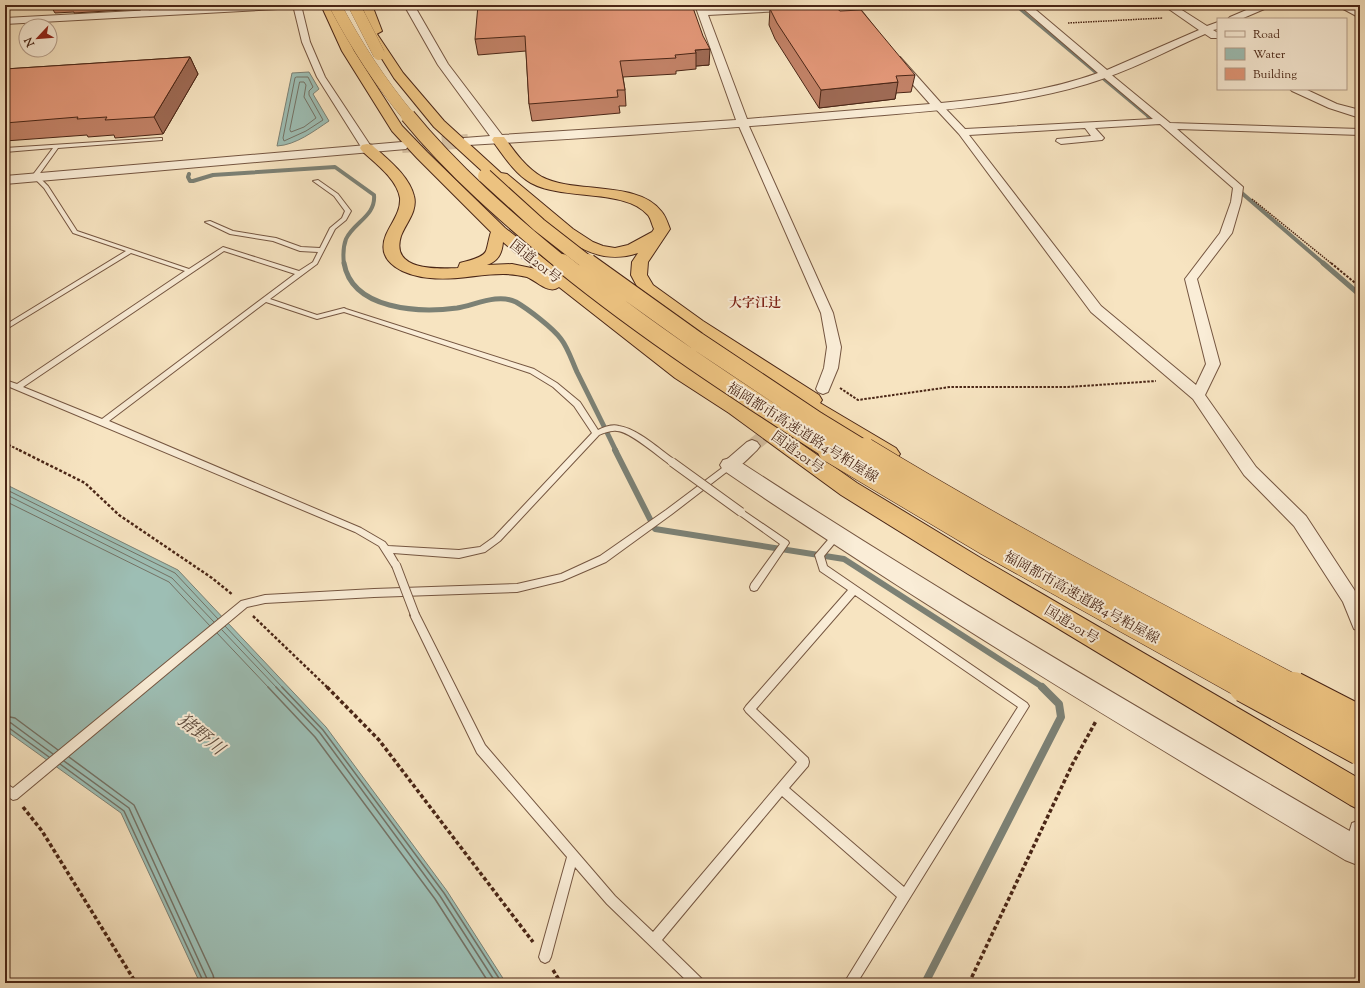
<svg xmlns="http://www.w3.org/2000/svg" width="1365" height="988" viewBox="0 0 1365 988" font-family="'Sorts Mill Goudy','Noto Serif JP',serif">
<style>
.water{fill:#9dbeb4;stroke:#7c8175}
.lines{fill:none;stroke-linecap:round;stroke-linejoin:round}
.shore-far1{stroke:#747265;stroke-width:1}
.shore{stroke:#747265;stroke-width:1.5}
.stream-far4{stroke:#7c8175;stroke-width:3}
.stream-far3{stroke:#7c8175;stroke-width:4}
.stream-far2{stroke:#7c8175;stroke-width:5}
.stream-far1{stroke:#7c8175;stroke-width:6}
.stream{stroke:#7c8175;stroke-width:8}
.minor-tunnel{stroke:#d4be9f;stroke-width:14;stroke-dasharray:14 7;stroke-linecap:butt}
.tertiary-tunnel{stroke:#d4be9f;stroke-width:14;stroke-dasharray:14 6;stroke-linecap:butt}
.service-casing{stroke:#755641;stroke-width:2}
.minor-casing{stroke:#755641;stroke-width:2}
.tertiary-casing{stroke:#755641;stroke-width:2}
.trunk-casing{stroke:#4a2616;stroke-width:2}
.motorway-casing{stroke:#4a2616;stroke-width:2}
.path-far3{stroke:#4a2616;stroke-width:1.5;stroke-dasharray:1.5 1;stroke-linecap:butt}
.path-far2{stroke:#4a2616;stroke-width:2;stroke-dasharray:2.5 1.5;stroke-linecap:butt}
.path-far1{stroke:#4a2616;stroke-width:2.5;stroke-dasharray:3 2;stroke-linecap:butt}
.path{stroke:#4a2616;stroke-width:3.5;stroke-dasharray:4 2.5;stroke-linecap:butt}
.service{fill:#faedd7;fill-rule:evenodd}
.minor{fill:#faedd7;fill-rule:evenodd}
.tertiary{fill:#faedd7;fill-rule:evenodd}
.trunk{fill:#ecc280;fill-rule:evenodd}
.motorway{fill:#ecc280;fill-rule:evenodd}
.service-bridge-casing{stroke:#755641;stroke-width:10;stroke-linecap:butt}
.motorway-bridge-far4-casing{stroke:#4a2616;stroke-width:12;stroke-linecap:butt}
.motorway-bridge-far3-casing{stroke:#4a2616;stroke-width:16;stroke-linecap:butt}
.motorway-bridge-far2-casing{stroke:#4a2616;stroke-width:20;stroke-linecap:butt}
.motorway-bridge-far1-casing{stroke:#4a2616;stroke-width:25;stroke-linecap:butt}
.motorway-bridge-casing{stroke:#4a2616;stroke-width:32;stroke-linecap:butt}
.service-bridge{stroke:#faedd7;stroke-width:8}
.motorway-bridge-far4{stroke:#ecc280;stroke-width:12}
.motorway-bridge-far3{stroke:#ecc280;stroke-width:14}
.motorway-bridge-far2{stroke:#ecc280;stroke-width:18}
.motorway-bridge-far1{stroke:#ecc280;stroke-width:24}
.motorway-bridge{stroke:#ecc280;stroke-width:30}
.wall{fill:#c28267;stroke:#4a2616}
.shaded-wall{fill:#9e6a54;stroke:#4a2616}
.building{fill:#e29778;stroke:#4a2616}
.labels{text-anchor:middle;stroke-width:4;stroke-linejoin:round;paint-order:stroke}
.far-quarter-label{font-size:13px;font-weight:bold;fill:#7a1f14;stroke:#faedd7}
.street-label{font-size:14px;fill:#4a2616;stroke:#faedd7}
.near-water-label{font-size:18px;font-style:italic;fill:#5f4c3e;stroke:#faedd7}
</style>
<rect width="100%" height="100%" fill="#f7e4c1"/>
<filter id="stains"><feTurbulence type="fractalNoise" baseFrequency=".005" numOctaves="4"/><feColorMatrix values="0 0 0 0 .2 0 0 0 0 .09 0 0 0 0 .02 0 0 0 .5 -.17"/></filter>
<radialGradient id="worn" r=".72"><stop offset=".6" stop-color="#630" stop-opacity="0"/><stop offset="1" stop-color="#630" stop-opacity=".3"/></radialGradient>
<path class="water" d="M309,72l10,17 -6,5 16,27c-15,10 -33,24 -52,25l15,-73z
M5,484l173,86 148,157 121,164 59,92h-306l-79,-170 -116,-83z"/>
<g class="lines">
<path class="shore-far1" d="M297,77h11l5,10 -4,4v4l14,25 -17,11 -22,10 -1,-3 12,-60z
M300,82h4l2,3 -2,12 12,21 -12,9 -13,5 -1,-2z
M5,489l170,84 43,46
M5,494l167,84 42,44
M5,501l164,81 41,44
M225,626l58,62
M222,630l55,58
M217,633l52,55"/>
<path class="shore" d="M268,687l47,50 120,162 54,84
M276,687l44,46 120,163 56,87
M282,687l41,43 121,163 58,90
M5,716l10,2 43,32
M5,722l6,1 42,31
M5,727l4,1 40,29
M69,757l65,48 79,170 2,8
M64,761l65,47 80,175
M60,764l64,47 80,172"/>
<path class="stream-far4" d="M1015,5l134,112"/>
<path class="stream-far3" d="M1148,116l11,7
M189,174l-1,3 2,4h3l20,-6 122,-8 39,28c2,21 -20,27 -28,44 -3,8 -3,17 -2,25
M1236,188l88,76"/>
<path class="stream-far2" d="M344,263c8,47 75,50 113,45 18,-3 41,-15 59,-6 12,7 37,26 45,37 7,9 11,22 16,33 13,26 26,52 39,79
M1323,263l37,32"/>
<path class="stream-far1" d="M615,450l40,79 189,30 200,129"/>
<path class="stream" d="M925,983l136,-266 -2,-13 -17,-17"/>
<path class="minor-tunnel" d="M752,446l28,-22"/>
<path class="tertiary-tunnel" d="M402,146l66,-5"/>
<defs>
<path id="service" d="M160,138h2v2l-104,8 -20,28 10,10 29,45 112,38 34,-22 76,24 14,-9 5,-10 -18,-1 -27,-10 -43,-7 -25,-12 5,-1 23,10 43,7 25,9 19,1 10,-20 12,-10 3,-7 -11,-15 -21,-15 5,-1 20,14 13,17 -5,9 -11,9 -18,35 -47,35 47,16 27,-7 2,1 188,60 23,14 23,19 18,28c6,-3 14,-6 21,-4 19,3 40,23 56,34l1,2 -1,2h-6c-11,-8 -40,-33 -52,-33 -6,-1 -13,2 -18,4l-99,106 -15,11 -26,6 -66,-5 7,12 -1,3 -3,1 -3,-1 -14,-22 -24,-14 -350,-147v-5l12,4 168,-113 -54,-18 -126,77v-5l121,-74 -53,-18 -29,-45 -12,-12 21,-28 -48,4v-4zM224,251l71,23 -193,145 -79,-32zM266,302l51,17 27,-7 186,61 23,14 21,19 18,27 -98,104 -14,10 -21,3 -71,-4 -3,-4 -24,-14 -252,-107z
M730,462l4,3 -1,2 -61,47 -66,48 -44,19 -45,11 -143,5 -109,6 -18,4 -230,192 -4,1 -8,-5v-12l8,5 228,-187 24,-6 109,-6 143,-5 44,-10 39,-18 66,-46z
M741,509l47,32 1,2 -32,47 -3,1 -3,-1 -1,-3 1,-3 29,-40 -42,-30 -1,-2 1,-2z
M836,533l3,1 1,2 -1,2 -15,18 3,10 200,137 2,3 -172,277h-13l53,-86 -115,-101 -120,144 40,39 2,4h-15l-82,-79 -32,-37 -24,90 -2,4 -4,2 -4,-2 -2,-4 28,-100 -90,-104 -67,-138 2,-3 3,-1 3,1 67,133 130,151 38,36 144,-170 -51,-50 -2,-3 2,-3 102,-116 -28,-19 -5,-16 18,-21zM855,595l163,112 -114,180 -115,-99 19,-22 1,-4 -1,-4 -52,-49z"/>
<path id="minor" d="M145,5h8l-8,11h-6l-1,-2z
M293,5h8l9,37 15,35 47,71 -1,2h-8l-46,-73 -15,-35z
M1105,71l3,1 62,51 190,6v6l-183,-6 66,58 -2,15 -9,31 -35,46 23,85 -15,31 51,72 50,49 51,78 3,5v32l-6,-2 -11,-27 -49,-76 -50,-51 -51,-76 -102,-87 -132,-178 -25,-27 5,-3 3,1 23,24 188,-10 -51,-43 -1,-2zM1160,124l73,64 -2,14 -11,31 -35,46 21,85 -10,21 -95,-79 -132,-171 116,-7 6,8 -34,3 -1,2 5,3 41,-4 2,-2 -9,-10z
M743,121l5,3 85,189 8,34 -3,21 -10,24 -5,2 -5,-2 -2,-3 8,-21 3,-21 -6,-34 -83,-189z
M752,440l5,2 3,4 -3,4c-9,8 -20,23 -32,19l-3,-4 3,-4 22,-19z
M1360,820v44l-13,-6 -3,-8 8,-27z"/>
<path id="tertiary" d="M245,5h57l-5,3 -292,16v-6z
M404,5h10l34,59 54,71 234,-15 -41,-115h10l1,4 77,-4h59l-5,3 -129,7 39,104 183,-15 -38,-43 -1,-2 1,-2h8l41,46c53,-5 107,-12 157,-30l-79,-68h11l77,65 92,-40 -36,-25h11l33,21 11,-4v7l-5,1 5,3v5h-7l-6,-4c-39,17 -77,38 -118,50 -77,23 -159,27 -239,34 -126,11 -253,20 -380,27l-4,-1 -2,-3 2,-3 26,-2 -52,-71z
M847,5h10l21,27 -1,2h-8z
M1258,5h13l-2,2 -28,12h-13l2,-2z
M1336,5h12l12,6v7z
M1290,89h15l32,15 23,6v8l-31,-10 -37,-17z
M402,142l4,1 2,3 -2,3 -401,35v-8z
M730,458l7,2c203,133 413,255 623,377v25l-5,2 -10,-4c-210,-126 -420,-252 -622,-390l-3,-5 3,-5z"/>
<path id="trunk" d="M321,5h10l23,46 48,75 25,26 78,76 42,33 142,107 54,35 114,80 127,77 376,219v31l-10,-5 -382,-231 -127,-79 -112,-82 -54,-35 -116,-91c-10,8 -22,-6 -32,-10 -8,-2 -16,-3 -24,-3 -25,0 -49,7 -73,4 -23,-2 -56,-14 -44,-43 5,-12 15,-23 14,-37 -3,-19 -25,-35 -38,-47l-2,-3 2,-3 5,-1 5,1c15,14 37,30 42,51 4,15 -8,27 -13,40 -11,35 36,33 57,32l2,-5c7,-2 23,-5 26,-12 2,-5 3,-14 5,-19l-74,-74 -25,-27 -50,-80zM503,242l32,27h1l-24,-5 -25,1c11,-4 15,-11 16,-23z
M369,27l4,1 30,45 41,48 57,52 6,1 66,55 20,13 10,4 12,2 13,-3 24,-13 2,-3c-2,-4 -3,-10 -6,-14 -24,-27 -84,-14 -117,-32 -16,-9 -28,-28 -39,-43l2,-3h10c10,14 22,31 38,40 32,17 97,3 120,35 4,5 6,12 8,17l-22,33 -1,13 6,10 50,36 116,74 3,5 -2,3 76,45 4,6 -4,6 -7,2 -7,-2 -94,-58 -3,-5 2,-4 -96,-64 -51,-37 -9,-17 1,-13 6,-9c-53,18 -87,-30 -124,-59l-8,-1 -72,-66 -40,-49 -30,-48z"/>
<path id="motorway" d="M362,5h10l10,26 -11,6 -6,-3 5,-4z"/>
</defs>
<use href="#service" class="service-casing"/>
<use href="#minor" class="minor-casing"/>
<use href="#tertiary" class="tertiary-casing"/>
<use href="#trunk" class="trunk-casing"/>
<use href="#motorway" class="motorway-casing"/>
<path class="path-far3" d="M1068,23l95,-5
M1252,199l80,65"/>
<path class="path-far2" d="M1331,263l29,24
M840,388l18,12 92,-13h118l88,-6
M5,443l16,8"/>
<path class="path-far1" d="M19,450l66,33 34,32 93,63 21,17
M253,616l75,72"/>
<path class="path" d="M327,687l52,53 154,202
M23,807l19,24 94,152
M553,970l8,13
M969,983l104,-220 23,-42"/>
<use href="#service" class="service"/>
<use href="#minor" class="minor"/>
<use href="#tertiary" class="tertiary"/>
<use href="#trunk" class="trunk"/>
<use href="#motorway" class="motorway"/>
<defs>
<path id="service-bridge" d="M672,462l69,50
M396,565l19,50"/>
<path id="motorway-bridge-far4" d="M335,5c21,40 45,77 74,112
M354,5l25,49"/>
<path id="motorway-bridge-far3" d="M408,116c45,55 100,103 155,148
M485,176l54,49 50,39"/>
<path id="motorway-bridge-far2" d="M562,263c85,69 177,129 269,188
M588,263l109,78 120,80 49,30"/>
<path id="motorway-bridge-far1" d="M830,450l156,93 260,145
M865,450c140,85 286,162 431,238"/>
<path id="motorway-bridge" d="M1244,687l116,63
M1294,687l66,34"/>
</defs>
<use href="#service-bridge" class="service-bridge-casing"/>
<use href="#motorway-bridge-far4" class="motorway-bridge-far4-casing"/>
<use href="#motorway-bridge-far3" class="motorway-bridge-far3-casing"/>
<use href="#motorway-bridge-far2" class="motorway-bridge-far2-casing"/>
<use href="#motorway-bridge-far1" class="motorway-bridge-far1-casing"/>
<use href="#motorway-bridge" class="motorway-bridge-casing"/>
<use href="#service-bridge" class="service-bridge"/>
<use href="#motorway-bridge-far4" class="motorway-bridge-far4"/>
<use href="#motorway-bridge-far3" class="motorway-bridge-far3"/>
<use href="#motorway-bridge-far2" class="motorway-bridge-far2"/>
<use href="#motorway-bridge-far1" class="motorway-bridge-far1"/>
<use href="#motorway-bridge" class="motorway-bridge"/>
</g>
<path class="wall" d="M5,5h14l-14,1z
M50,5h94l-4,4 -66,4v-1l-19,1z
M151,5h9l-2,3 -6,1z
M692,5l17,60 -13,1v3l-20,2v3l-53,3 2,13 1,16h-7l1,7 -88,8 -3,-17 -3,-53 -48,4 -3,-16z
M770,9l145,66 -4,17 -15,1 -1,6 -76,9 -44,-69 -6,-14z
M190,57l8,17 -35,60 -48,4 -1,-3 -26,2 -1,-2 -82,6v-72z"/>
<path class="shaded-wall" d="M138,5h6l-4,4z
M156,5h4l-2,3z
M710,49l-1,16 -13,1v-13l-1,-3z
M190,57l8,17 -35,60 -9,-17z
M898,82l-3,17 -76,9 2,-18z"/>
<path class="building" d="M478,5h214l11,31 7,13 -15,1 1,3 -21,2 1,3 -56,3 5,29h-8l1,7 -89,7 -4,-68 -50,3z
M835,7l5,4 21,-1 54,65 -19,1 2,6 -77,8 -44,-67 -7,-14z
M190,57l-36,60 -49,3 2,-3 -30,2 1,-2 -73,6v-54z"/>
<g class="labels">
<g class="far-quarter-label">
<text x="755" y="307">大字江辻</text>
</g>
<g class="street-label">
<text transform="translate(536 261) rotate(38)" y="5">国道201号</text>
<text transform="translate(803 432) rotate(32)" y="5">福岡都市高速道路4号粕屋線</text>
<text transform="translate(798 452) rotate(36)" y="5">国道201号</text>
<text transform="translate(1082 597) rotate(29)" y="5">福岡都市高速道路4号粕屋線</text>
<text transform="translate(1072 624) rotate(31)" y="5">国道201号</text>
</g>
<g class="near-water-label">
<text transform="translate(201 734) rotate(39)" y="6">猪野川</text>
</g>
</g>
<rect width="1365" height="988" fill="none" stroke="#f7e4c1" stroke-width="20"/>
<rect x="6" y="6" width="1353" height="976" fill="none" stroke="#4a2616" stroke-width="2"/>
<rect x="10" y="10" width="1345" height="968" fill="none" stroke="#4a2616"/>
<rect x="1217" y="18" width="130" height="72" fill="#faedd7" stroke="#b49d8a"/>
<rect x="1225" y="31" width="20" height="6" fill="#faedd7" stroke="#b49d8a"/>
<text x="1253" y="38" font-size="12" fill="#4a2616">Road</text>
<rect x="1225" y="48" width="20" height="12" fill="#9dbeb4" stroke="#b49d8a"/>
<text x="1253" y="58" font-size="12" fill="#4a2616">Water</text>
<rect x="1225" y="68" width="20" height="12" fill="#e29778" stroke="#b49d8a"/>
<text x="1253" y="78" font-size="12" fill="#4a2616">Building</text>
<g transform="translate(38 38) rotate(244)"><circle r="19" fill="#faedd7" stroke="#b49d8a"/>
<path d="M0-3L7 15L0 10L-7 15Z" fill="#8f2418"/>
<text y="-6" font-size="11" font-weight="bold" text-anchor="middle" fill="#4a2616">N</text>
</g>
<rect width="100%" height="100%" filter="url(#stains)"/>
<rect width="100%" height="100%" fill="url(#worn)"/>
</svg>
